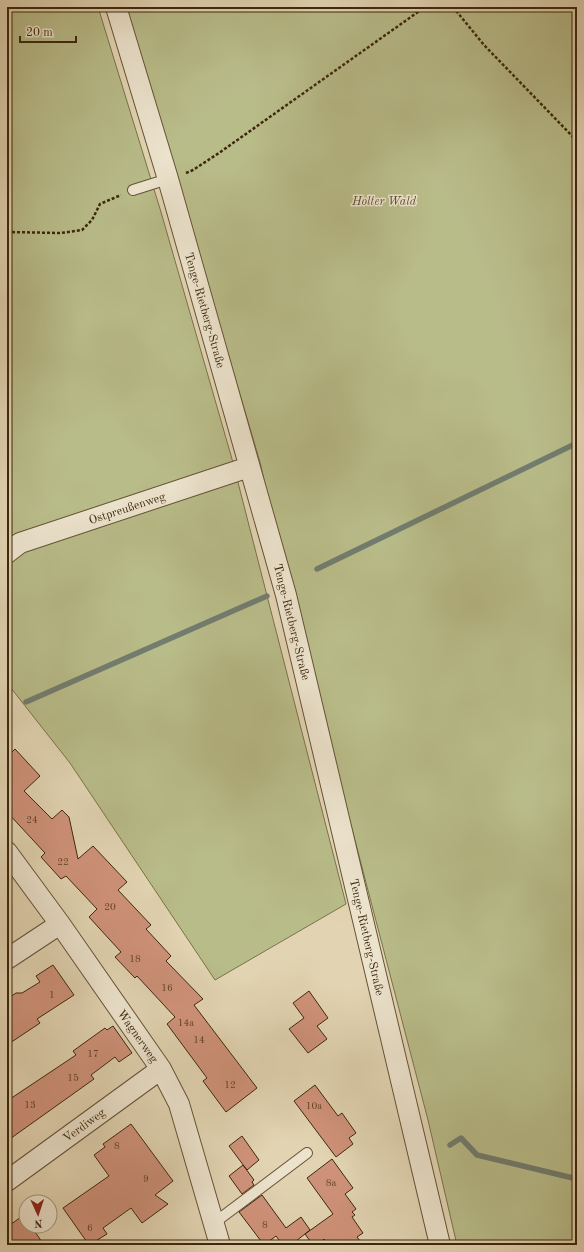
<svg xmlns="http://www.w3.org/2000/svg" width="584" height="1252" viewBox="0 0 584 1252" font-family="'Old Standard TT',serif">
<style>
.green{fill:#b8bc89;stroke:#7a724b}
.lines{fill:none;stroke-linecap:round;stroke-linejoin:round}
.stream{stroke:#727d6f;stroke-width:5.5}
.building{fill:#cf927a;stroke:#3d270d}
.lane-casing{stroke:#665236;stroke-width:12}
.street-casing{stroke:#665236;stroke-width:22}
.path{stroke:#3d270d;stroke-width:2.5;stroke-dasharray:3 2;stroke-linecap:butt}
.lane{stroke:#ece3cd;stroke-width:10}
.street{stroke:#ece3cd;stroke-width:20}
.labels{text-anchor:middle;stroke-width:3;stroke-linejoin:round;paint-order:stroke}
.number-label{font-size:10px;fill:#624228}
.park-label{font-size:12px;font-style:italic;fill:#5c4c2c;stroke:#ece3cd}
.street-label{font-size:12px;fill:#3d270d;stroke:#ece3cd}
</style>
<rect width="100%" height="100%" fill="#e2d4b2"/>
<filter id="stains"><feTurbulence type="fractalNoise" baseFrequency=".005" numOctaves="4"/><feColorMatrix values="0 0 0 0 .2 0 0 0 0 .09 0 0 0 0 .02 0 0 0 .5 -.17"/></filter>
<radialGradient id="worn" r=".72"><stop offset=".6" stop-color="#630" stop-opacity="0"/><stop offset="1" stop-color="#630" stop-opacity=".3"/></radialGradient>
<path class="green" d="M7,7h91l63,205 71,247 114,445 -131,76 -145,-217 -63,-80z
M125,7h452v1238h-120l-29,-125 -141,-540 -27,-118z"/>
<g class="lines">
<path class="stream" d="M317,569l260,-126
M26,702l241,-106
M450,1145l11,-7 16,17 100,24"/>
</g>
<path class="building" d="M15,749l25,27 -16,15 28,28 10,-9 7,7 9,42 15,-13 34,36 -9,8 33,35 -5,4 25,27 -5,5 37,38 -9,6 63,83 -31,24 -23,-31 4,-3 -40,-54 8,-7 -38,-41 -2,2 -20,-21 6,-5 -32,-35 8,-8 -31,-33 -5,3 -20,-22 4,-4 -38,-41v-55z
M53,965l21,30 -37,24 3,4 -33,22v-46l9,-6h6l18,-11 -4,-6z
M309,991l19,27 -11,8 10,13 -19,14 -19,-24 15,-11 -11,-15z
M113,1026l19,27 -13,9 -4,-5 -24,18 3,4 -87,62v-40l69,-46 -3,-4 32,-23 2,2z
M315,1085l23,31 4,-3 14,20 -7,5 4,6 -17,13 -42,-56z
M131,1124l42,57 -18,14 13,9 -26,19 -11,-15 -28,20 4,6 -18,11 -26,-37 46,-32 -15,-21 11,-8 -2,-3z
M242,1136l17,24 -12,10 -18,-24z
M332,1159l21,29 -8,6 11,15 -4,3 3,3 -3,2 11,16 -6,4 6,8h-34l-5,-6 -7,6h-4l-8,-11 28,-20 -26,-36z
M243,1165l11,15 -2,2 2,3 -12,9 -13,-18z
M262,1195l24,33 15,-11 9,13 -19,15h-8l-7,-9 -12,9 -25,-33z
M24,1215l2,4v7h5l13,19h-37v-18z"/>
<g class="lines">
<defs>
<path id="lane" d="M133,190l35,-11
M214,1223l93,-70"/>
<path id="street" d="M116,7l52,172 118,416 154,650
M7,553l13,-10 229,-76
M7,852l53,72 101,145 18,35 41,141
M7,959l53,-35
M7,1181l154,-112"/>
</defs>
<use href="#lane" class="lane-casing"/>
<use href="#street" class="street-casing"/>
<path class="path" d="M453,7l31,38 93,96
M186,173l7,-3 26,-17 206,-146
M7,232l54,1 21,-3 10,-10 8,-16 21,-9"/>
<use href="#lane" class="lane"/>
<use href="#street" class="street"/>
</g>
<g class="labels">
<g class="number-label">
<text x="32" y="823">24</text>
<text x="63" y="865">22</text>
<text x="110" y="910">20</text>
<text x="135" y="962">18</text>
<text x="167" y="991">16</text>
<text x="52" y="998">1</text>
<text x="186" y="1026">14a</text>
<text x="199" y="1043">14</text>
<text x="93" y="1057">17</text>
<text x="73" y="1081">15</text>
<text x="230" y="1088">12</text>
<text x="30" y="1108">13</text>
<text x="314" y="1109">10a</text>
<text x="117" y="1149">8</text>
<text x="146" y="1182">9</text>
<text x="331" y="1186">8a</text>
<text x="265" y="1228">8</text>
<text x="90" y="1231">6</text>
</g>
<g class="park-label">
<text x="384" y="205">Holter Wald</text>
</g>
<g class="street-label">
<text transform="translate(205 310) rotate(74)" y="4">Tenge-Rietberg-Straße</text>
<text transform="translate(127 508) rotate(-18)" y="4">Ostpreußenweg</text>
<text transform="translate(292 622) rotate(76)" y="4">Tenge-Rietberg-Straße</text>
<text transform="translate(367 937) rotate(77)" y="4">Tenge-Rietberg-Straße</text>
<text transform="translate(138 1036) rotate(55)" y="4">Wagnerweg</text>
<text transform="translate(84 1125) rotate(-36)" y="4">Verdiweg</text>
</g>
</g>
<rect width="584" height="1252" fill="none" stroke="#e2d4b2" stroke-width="24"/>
<rect x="8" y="8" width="568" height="1236" fill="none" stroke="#3d270d" stroke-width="2"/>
<rect x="12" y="12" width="560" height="1228" fill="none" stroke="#3d270d"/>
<g transform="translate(38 1214) rotate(177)"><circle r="19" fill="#ece3cd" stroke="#a69880"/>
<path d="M0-3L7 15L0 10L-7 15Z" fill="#8f2418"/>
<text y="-6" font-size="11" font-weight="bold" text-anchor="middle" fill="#3d270d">N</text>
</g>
<path d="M20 36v6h56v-6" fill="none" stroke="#3d270d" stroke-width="2"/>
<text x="26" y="36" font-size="12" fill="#3d270d" stroke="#ece3cd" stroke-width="3" paint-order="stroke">20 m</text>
<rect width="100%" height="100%" filter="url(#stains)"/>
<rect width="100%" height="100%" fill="url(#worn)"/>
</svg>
